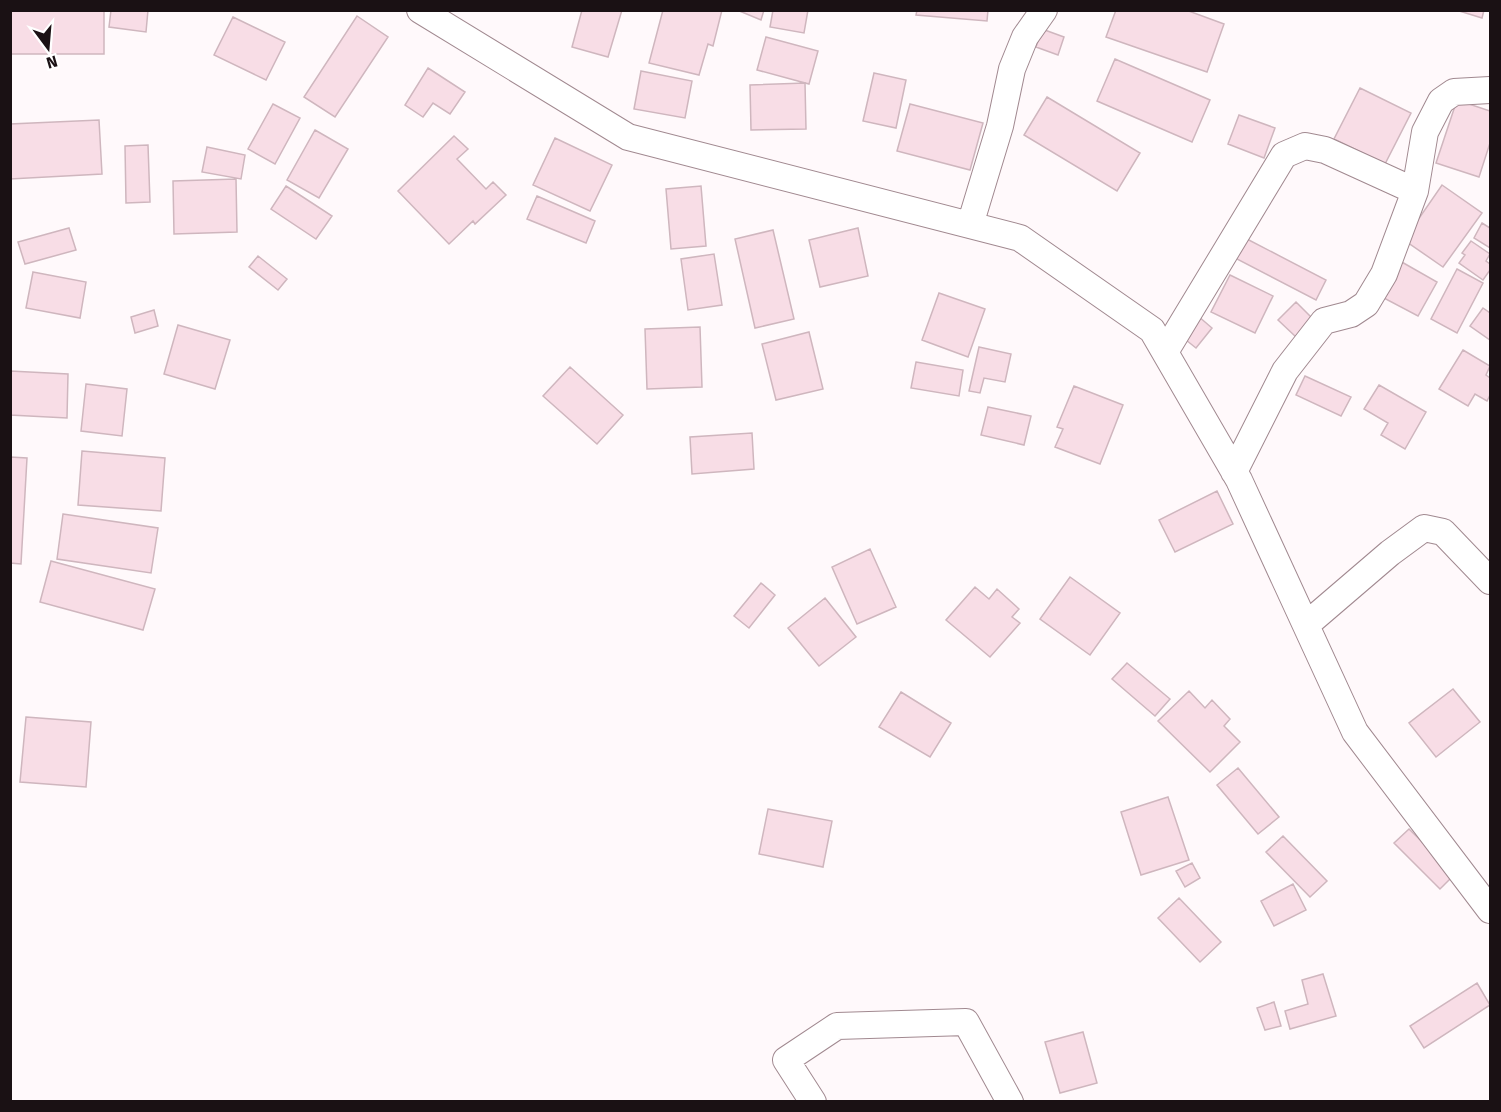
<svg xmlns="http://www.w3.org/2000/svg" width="1501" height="1112" viewBox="0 0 1501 1112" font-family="'Fira Sans',sans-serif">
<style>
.building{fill:#f8dde6;stroke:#cfb6be;stroke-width:1.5}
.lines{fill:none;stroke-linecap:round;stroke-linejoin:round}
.minor-casing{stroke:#a18990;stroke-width:28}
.minor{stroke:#fff;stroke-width:26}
</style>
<rect width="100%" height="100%" fill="#fff9fb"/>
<path class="building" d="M10,10h94v44h-94z
M111,10h37l-2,22 -37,-5z
M582,10h40l-14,47 -36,-10z
M663,10h59l-9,36 -5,-2 -9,31 -50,-12z
M737,10h27l-3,10z
M773,10h35l-4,23 -34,-6z
M917,10h71l-1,11 -71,-6z
M1116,10h70l38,14 -17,48 -101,-35z
M1456,10h28l-2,8z
M357,16l31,21 -53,80 -31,-20z
M233,17l52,25 -19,38 -52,-25z
M1042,29l22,8 -6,18 -22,-8z
M766,37l52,14 -9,33 -52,-14z
M1115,59l95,41 -18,42 -95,-41z
M428,68l37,24 -15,22 -17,-11 -10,14 -18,-12z
M641,71l51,10 -7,37 -51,-9z
M874,73l32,7 -10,48 -33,-7z
M805,83l1,46 -55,1 -1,-45z
M1360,88l51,25 -26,51 -51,-25z
M1047,97l93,56 -23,38 -93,-56z
M1457,100l33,11v32l-11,34 -43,-14z
M273,104l27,14 -25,46 -27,-15z
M910,104l73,19 -13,47 -73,-19z
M1239,115l36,13 -11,30 -36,-14z
M99,120l3,54 -92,5v-55z
M315,130l33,19 -29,49 -32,-18z
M454,136l14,13 -11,10 29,30 7,-7 13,13 -31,29 -2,-3 -24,23 -51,-53z
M555,138l57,27 -22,46 -57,-26z
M148,145l2,57 -24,1 -1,-57z
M207,147l38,8 -4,24 -39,-7z
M236,179l1,53 -63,2 -1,-53z
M1442,185l40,28 -39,54 -39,-27z
M286,186l46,30 -16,23 -45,-30z
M701,186l5,60 -35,3 -5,-60z
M537,196l58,25 -9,22 -59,-24z
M1482,223l8,5v20l-16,-10z
M69,228l7,22 -51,14 -7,-22z
M858,228l10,48 -48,11 -11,-47z
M773,230l21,89 -39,9 -20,-89z
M1245,238l81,42 -10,20 -81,-42z
M1471,241l19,13 -4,7 4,3v6l-7,10 -24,-17 6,-8 -3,-2z
M714,254l8,51 -34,5 -7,-51z
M258,256l29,23 -9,11 -29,-23z
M1400,261l37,21 -19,34 -38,-20z
M1457,269l26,14 -26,50 -26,-14z
M33,272l53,10 -6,36 -54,-10z
M1230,275l43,21 -18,37 -44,-21z
M939,293l46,16 -17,48 -46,-17z
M1296,302l17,17 -17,18 -18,-17z
M1483,308l7,5v27l-20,-14z
M154,310l4,16 -23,7 -4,-16z
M1198,316l14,12 -16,20 -15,-12z
M178,325l52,15 -15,49 -51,-15z
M700,327l2,60 -55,2 -2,-60z
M809,332l14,57 -47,11 -14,-56z
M979,347l32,7 -6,28 -21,-4 -4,15 -11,-2z
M1463,350l27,16 -4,9 4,3v17l-3,6 -12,-7 -7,12 -29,-17z
M916,362l47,8 -4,26 -48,-8z
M570,367l53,48 -26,29 -54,-48z
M10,371l58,3 -1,44 -57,-3z
M1305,376l46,21 -10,19 -45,-21z
M86,384l41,5 -5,47 -41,-5z
M1379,385l47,27 -21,37 -24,-14 7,-12 -24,-14z
M1074,386l49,19 -23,59 -45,-17 8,-18 -6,-2z
M988,407l43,9 -7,29 -43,-10z
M752,433l2,36 -62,5 -2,-37z
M82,451l83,7 -4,53 -83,-6z
M10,457l17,1 -6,106 -11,-1z
M1217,491l16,33 -58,28 -16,-32z
M63,514l95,14 -7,45 -94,-14z
M870,549l26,58 -39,17 -25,-57z
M51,561l104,28 -12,41 -103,-28z
M1070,577l50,36 -30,42 -50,-36z
M761,583l14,12 -26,33 -15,-12z
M975,587l14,12 8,-10 22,20 -7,8 8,6 -30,34 -44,-37z
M825,598l31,39 -37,29 -31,-38z
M1127,663l43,36 -15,17 -43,-37z
M1453,689l27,33 -44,35 -27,-34z
M1189,691l16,17 7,-8 18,19 -6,7 16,16 -30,30 -52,-51z
M901,692l50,31 -21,34 -51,-30z
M26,717l65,5 -5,65 -66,-5z
M1238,768l41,49 -21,17 -41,-49z
M1168,797l21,63 -48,15 -20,-63z
M768,809l64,12 -9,46 -64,-13z
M1409,829l46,45 -15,15 -46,-46z
M1283,836l44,45 -17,16 -44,-45z
M1192,863l8,15 -15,9 -9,-16z
M1293,884l13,26 -32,16 -13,-25z
M1179,898l42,44 -21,20 -42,-44z
M1323,974l13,42 -46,13 -5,-18 23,-7 -6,-24z
M1477,983l13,22 -66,43 -14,-22z
M1274,1002l7,24 -16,4 -8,-22z
M1083,1032l14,51 -37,10 -15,-51z"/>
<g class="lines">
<defs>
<path id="minor" d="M420,10l208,127 392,101 132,92 87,150 116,252 135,178
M970,225l30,-99 12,-57 13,-32 19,-27
M1165,352l119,-197 21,-9 20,4 90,41
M1234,472l51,-101 39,-50 27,-7 15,-10 18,-30 31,-83 10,-59 16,-31 13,-9 36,-2
M1306,625l84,-72 34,-25 19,4 47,49
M813,1102l-27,-42 51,-34 129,-4 44,80"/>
</defs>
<use href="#minor" class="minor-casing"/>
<use href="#minor" class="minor"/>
</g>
<rect width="1501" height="1112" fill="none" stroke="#1a1114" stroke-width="24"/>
<g transform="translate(48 48) rotate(164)" stroke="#ffffff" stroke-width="4.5" paint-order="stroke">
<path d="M0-4.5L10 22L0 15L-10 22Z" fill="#1a1114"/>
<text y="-9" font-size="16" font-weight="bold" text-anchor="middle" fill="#1a1114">N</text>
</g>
</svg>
